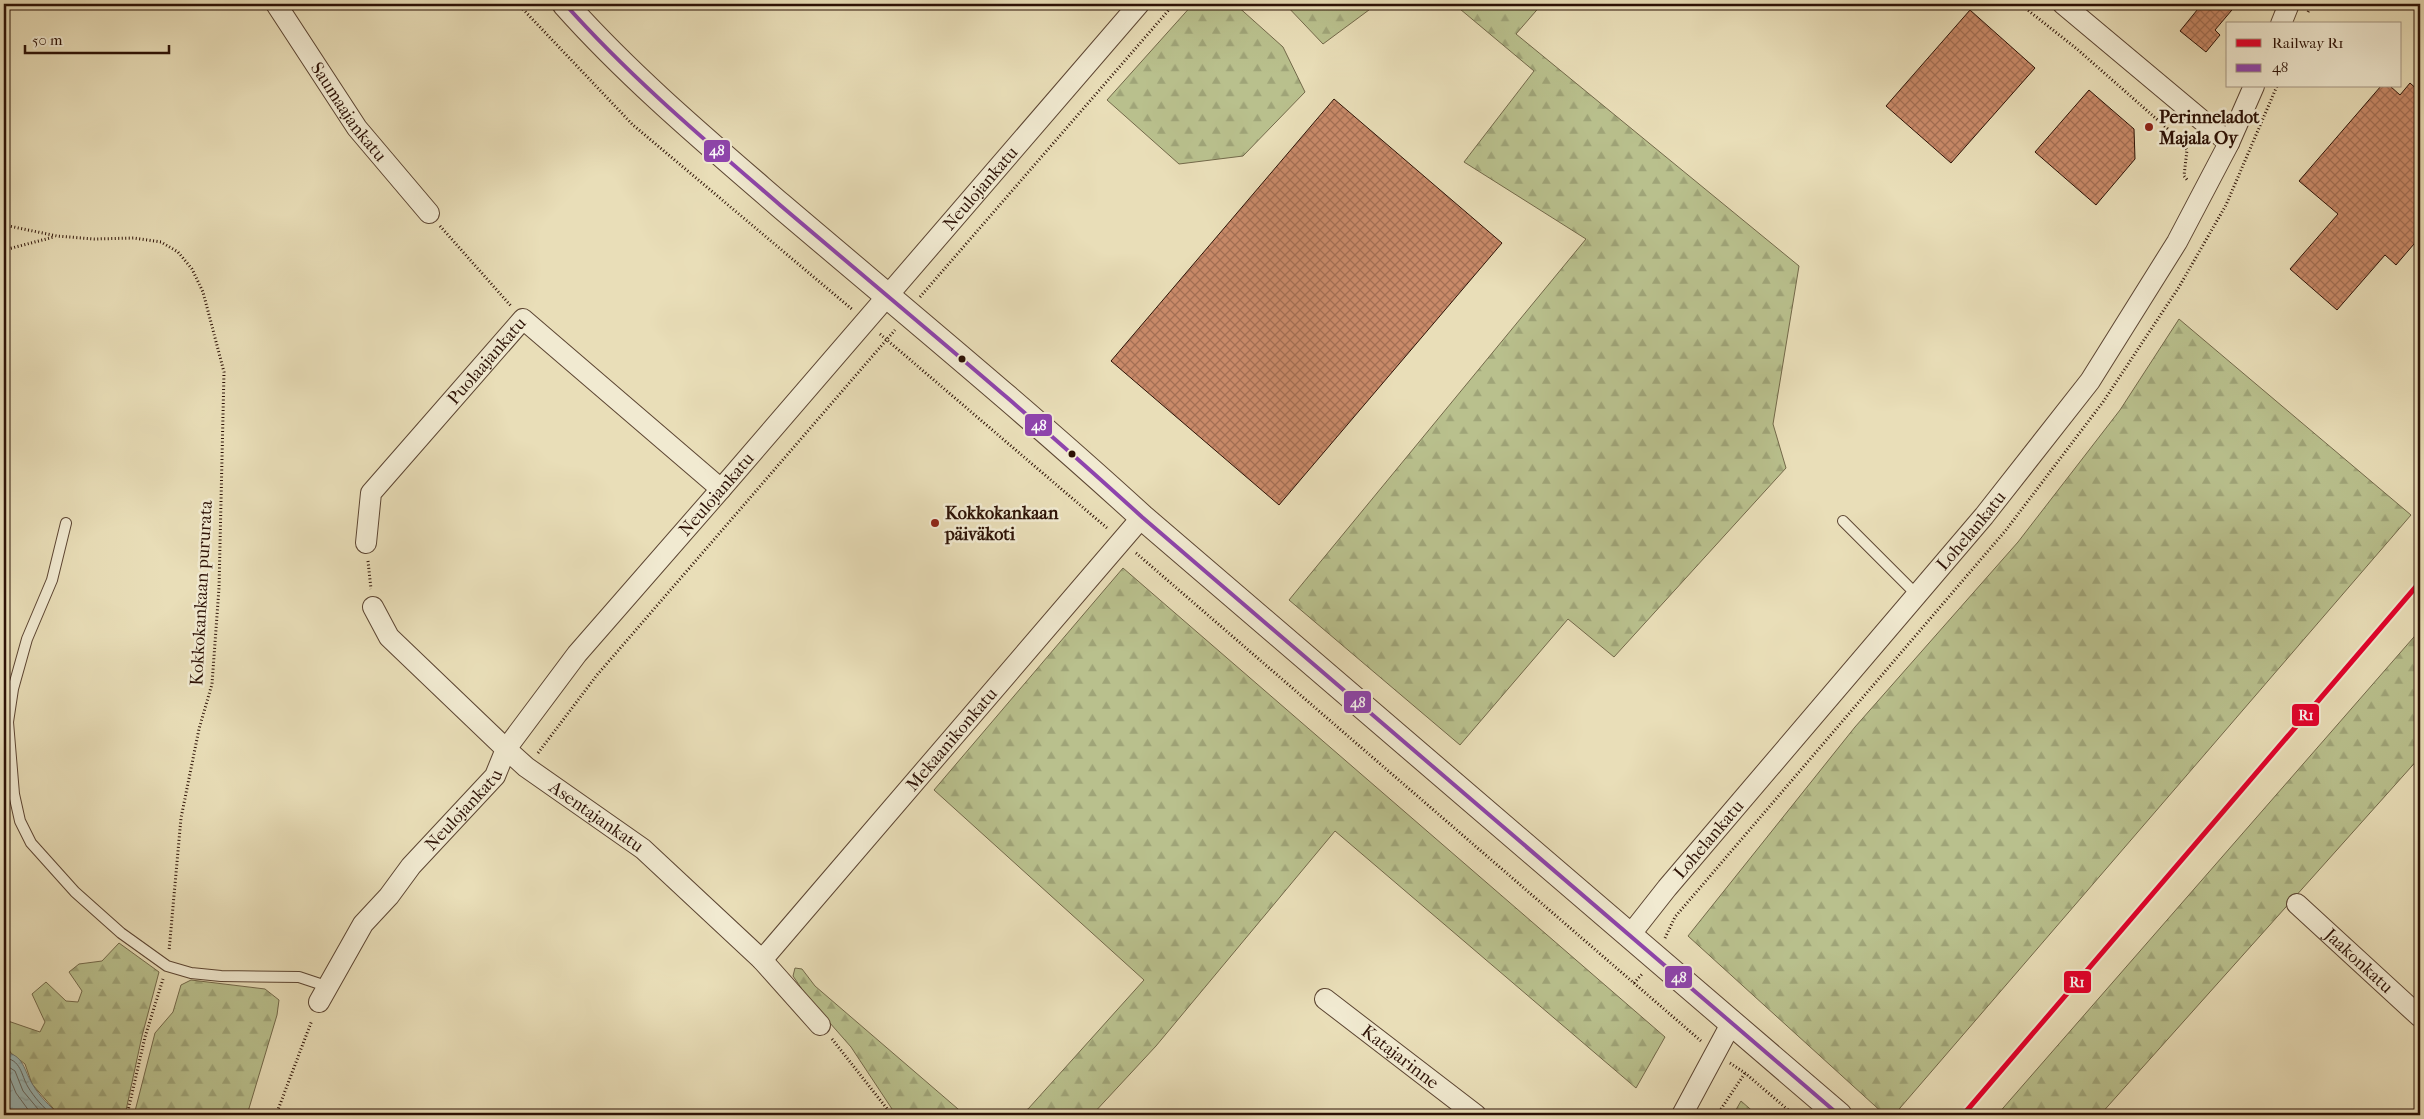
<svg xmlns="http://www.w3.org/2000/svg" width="2424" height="1119" viewBox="0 0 2424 1119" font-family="'IM FELL French Canon',serif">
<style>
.grass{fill:url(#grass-dots);stroke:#73694a}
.forest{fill:url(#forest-firs);stroke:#73694a}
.water{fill:url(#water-ripples);stroke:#6f7771}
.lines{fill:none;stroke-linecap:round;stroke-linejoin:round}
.shore{stroke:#646660;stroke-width:1}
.building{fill:url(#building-cross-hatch);stroke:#2d1206}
.service-casing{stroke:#5c4532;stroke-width:12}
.minor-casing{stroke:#5c4532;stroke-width:22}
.tertiary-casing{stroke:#5c4532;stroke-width:27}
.path{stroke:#2d1206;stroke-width:3;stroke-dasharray:1 2.5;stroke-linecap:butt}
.service{stroke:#f1ead1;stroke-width:10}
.minor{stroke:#f1ead1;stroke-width:20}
.tertiary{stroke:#f1ead1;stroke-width:25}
.bus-1-casing{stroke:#f1ead1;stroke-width:8}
.bus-1{stroke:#8e44ad;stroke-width:4}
.rail-1-casing{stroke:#f1ead1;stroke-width:9}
.rail-1{stroke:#e4002b;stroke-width:5}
.poi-dot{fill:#8f2418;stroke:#f1ead1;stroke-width:2}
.bus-dot{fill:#2d1206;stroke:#f1ead1;stroke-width:2}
.labels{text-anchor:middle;stroke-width:5;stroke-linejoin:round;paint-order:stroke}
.street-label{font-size:18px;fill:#2d1206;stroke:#f1ead1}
.poi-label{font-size:18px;font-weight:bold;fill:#2d1206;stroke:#f1ead1;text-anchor:start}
.line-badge{stroke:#f1ead1;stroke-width:2}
.badge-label{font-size:14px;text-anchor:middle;font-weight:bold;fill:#fff}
</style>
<defs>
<pattern id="grass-dots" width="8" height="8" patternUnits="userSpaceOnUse" patternTransform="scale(1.25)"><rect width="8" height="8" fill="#b9c08d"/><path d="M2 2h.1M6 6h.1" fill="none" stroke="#9fa478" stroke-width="1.8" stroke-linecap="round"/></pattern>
<pattern id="forest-firs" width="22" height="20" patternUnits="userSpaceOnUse" patternTransform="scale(1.25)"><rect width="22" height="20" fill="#b9c08d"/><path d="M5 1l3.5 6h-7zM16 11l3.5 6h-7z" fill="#9fa478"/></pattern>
<pattern id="water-ripples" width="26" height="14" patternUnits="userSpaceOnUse" patternTransform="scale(1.25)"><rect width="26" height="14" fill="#9bbab9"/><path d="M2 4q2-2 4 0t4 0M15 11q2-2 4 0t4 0" fill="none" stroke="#869f9e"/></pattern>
<pattern id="building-cross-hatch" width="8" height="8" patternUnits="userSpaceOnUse" patternTransform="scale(1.25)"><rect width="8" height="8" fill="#c98a69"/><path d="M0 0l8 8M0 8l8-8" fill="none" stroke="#a46f54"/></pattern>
</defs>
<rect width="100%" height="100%" fill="#e9deb8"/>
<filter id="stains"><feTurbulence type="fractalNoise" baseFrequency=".004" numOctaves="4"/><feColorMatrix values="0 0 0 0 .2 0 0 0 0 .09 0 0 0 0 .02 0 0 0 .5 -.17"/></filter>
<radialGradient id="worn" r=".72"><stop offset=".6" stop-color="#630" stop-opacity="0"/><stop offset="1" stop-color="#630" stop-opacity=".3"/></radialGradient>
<path class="grass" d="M1741,1101l16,14h-24z"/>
<path class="forest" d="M1193,4h42l48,43 22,45 -62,64 -64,8 -72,-64z
M1285,4h92l-54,40z
M1454,4h88l-26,30 283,232 -26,158 13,44 -172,189 -46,-38 -108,126 -171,-145 297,-361 -122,-77 70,-91z
M2179,319l232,196 -517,600h-9l-197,-179 167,-209 163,-185 102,-132z
M1123,568l542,469 -29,51 -301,-257 -179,215 -64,69h-80l16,-6 116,-129 -210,-190z
M2420,630v127l-320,358h-103z
M119,943l40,29 -17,64 -17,79h-66l-27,-31 -7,-20 -14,-11 -6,-9 -1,-12 4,-11 32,11 5,-10 -13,-28 14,-12 20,19 12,1 4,-11 -13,-19 10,-8 23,-3z
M795,968l7,1 13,17 150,129h-69l-45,-68 -43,-49 -15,-22z
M191,980l74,9 14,11 -2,15 -30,100h-113l21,-82 18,-21 8,-27z"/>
<path class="water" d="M4,1053c20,0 20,19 29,32 7,12 17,21 26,30h-55z"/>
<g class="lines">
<path class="shore" d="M4,1058c17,1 17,17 24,29 6,10 15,20 24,28
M4,1064l11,7 8,20 20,24
M4,1072l5,4 7,17 16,22"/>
</g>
<path class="building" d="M2202,4h35l-22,26 5,5 -14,17 -26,-21z
M1970,10l65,58 -84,95 -65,-57z
M2410,83l10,9v145l-24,28 -11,-10 -48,55 -47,-41 48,-55 -39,-33 82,-95h9l10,9z
M2089,90l45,39 1,30 -39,46 -61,-53z
M1334,99l168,144 -223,262 -168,-144z"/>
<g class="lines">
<defs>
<path id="service" d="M1843,521l74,74
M66,523l-14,57 -25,59 -14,50 -5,33 6,72 6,27 11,22 44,49 46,41 46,33 24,7 30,3 78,1 27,9"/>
<g id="minor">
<path id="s1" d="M276,4l81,124 72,85"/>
<path d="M2063,4l166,139"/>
<path d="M2281,24l8,-20"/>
<path id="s2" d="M366,543l5,-50 152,-174 198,170"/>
<path id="s3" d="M373,607l16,30 117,112 20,18 117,82 119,111 58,65"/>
<path id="s4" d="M2297,904l123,113"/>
<path id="s5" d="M1630,935l37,-47 317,-372 106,-135 87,-139 52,-99 25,-57"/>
<path id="s6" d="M762,960l380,-443"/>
<path id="s7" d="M1325,999l151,116"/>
<path id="s8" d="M319,1002l44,-78 26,-28 22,-30 84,-90 11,-27 71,-95 144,-165 418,-485"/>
<path d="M1682,1115l50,-93"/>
</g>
<path id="tertiary" d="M565,4c65,73 141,137 215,201 121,103 244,204 362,312l697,598"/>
</defs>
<use href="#service" class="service-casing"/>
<use href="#minor" class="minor-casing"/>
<use href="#tertiary" class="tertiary-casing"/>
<path class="path" d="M518,4l115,121 220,185
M2020,4l57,45 100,88 10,13 -3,26 4,5
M2308,12l4,-8
M4,225l53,11 37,3 40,-1 27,4 17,10 14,17 11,23 21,80 -5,216 -7,96 -13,45 -18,89 -12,133
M440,226l71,80
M4,250l50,-13
M920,297l254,-293
M880,334l227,194
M1136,553l565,488
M368,561l3,28
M538,753l59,-78 298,-345
M1665,938l10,-21 331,-387 97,-128 76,-115 47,-82 51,-119
M1634,983l8,-9
M832,1039l60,76
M1730,1063l15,10 49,42
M127,1115l18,-78 18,-58
M276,1115l36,-95
M1717,1115l28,-42"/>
<use href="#service" class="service"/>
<use href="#minor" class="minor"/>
<use href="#tertiary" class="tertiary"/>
<defs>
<path id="bus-1" d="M565,4c65,73 141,137 215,201 121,103 244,204 362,312l697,598"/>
</defs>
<use href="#bus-1" class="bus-1-casing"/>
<use href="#bus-1" class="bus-1"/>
<defs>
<path id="rail-1" d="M1963,1115l457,-533"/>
</defs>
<use href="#rail-1" class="rail-1-casing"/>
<use href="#rail-1" class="rail-1"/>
</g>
<g class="poi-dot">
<circle cx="2149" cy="127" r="5"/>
<circle cx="935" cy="523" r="5"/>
</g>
<g class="bus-dot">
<circle cx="962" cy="359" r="4.5"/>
<circle cx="1072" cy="454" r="4.5"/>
</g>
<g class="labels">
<g class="street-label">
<text dy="6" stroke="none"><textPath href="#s1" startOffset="130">Saumaajankatu</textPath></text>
<text dy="6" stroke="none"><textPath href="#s8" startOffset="1052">Neulojankatu</textPath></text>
<text dy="6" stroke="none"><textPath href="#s2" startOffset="226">Puolaajankatu</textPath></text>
<text dy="6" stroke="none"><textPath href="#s8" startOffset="648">Neulojankatu</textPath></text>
<text dy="6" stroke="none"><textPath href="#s5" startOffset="529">Lohelankatu</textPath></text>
<text transform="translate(201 593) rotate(-87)" y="6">Kokkokankaan pururata</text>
<text dy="6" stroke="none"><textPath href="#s6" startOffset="291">Mekaanikonkatu</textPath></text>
<text dy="6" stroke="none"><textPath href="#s8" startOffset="242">Neulojankatu</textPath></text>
<text dy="6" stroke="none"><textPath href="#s3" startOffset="309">Asentajankatu</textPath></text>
<text dy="6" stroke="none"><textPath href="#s5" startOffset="124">Lohelankatu</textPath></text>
<text dy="6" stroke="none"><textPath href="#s4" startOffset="84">Jaakonkatu</textPath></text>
<text dy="6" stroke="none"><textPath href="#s7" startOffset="95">Katajarinne</textPath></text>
</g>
<g class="poi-label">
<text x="2159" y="123">Perinneladot<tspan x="2159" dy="21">Majala Oy</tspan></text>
<text x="945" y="519">Kokkokankaan<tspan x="945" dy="21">päiväkoti</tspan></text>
</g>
</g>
<g class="line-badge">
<rect x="703" y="139" width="28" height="24" rx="5" fill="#8e44ad"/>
<rect x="1024" y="413" width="29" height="24" rx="5" fill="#8e44ad"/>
<rect x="1343" y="690" width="29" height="24" rx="5" fill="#8e44ad"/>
<rect x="2291" y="703" width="29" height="24" rx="5" fill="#e4002b"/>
<rect x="1664" y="965" width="29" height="24" rx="5" fill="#8e44ad"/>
<rect x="2063" y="970" width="29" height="24" rx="5" fill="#e4002b"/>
</g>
<g class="badge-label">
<text x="717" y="155">48</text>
<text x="1039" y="430">48</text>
<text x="1358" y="707">48</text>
<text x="2306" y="720">R1</text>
<text x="1679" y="982">48</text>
<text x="2077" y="987">R1</text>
</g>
<rect width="2424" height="1119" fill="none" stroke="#e9deb8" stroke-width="20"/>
<rect x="5" y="5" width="2414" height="1109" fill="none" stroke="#2d1206" stroke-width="2.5"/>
<rect x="10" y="10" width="2404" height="1099" fill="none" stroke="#2d1206"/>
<rect x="2226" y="22" width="175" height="65" fill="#f1ead1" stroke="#a39480"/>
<rect x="2236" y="39" width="25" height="8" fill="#e4002b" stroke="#a39480"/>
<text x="2272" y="48" font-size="15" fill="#2d1206">Railway R1</text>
<rect x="2236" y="64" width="25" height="8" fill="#8e44ad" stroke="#a39480"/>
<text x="2272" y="72" font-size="15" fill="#2d1206">48</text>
<path d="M25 45v8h144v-8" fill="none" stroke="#2d1206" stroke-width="2.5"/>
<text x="32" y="45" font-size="15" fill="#2d1206" stroke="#f1ead1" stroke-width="4" paint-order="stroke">50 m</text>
<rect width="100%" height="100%" filter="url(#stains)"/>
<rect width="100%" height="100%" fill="url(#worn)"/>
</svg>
